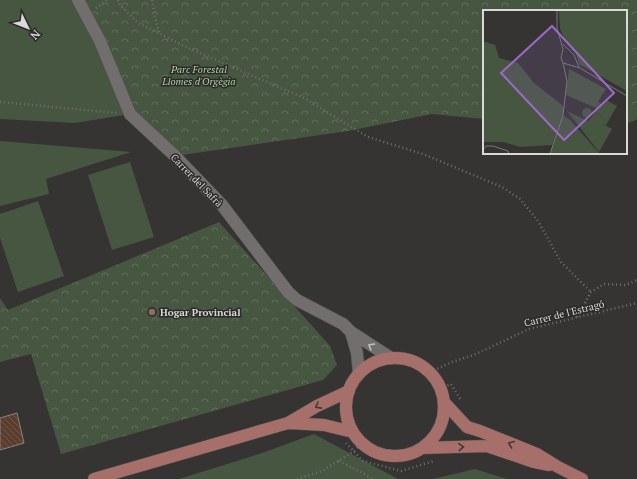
<svg xmlns="http://www.w3.org/2000/svg" width="637" height="479" viewBox="0 0 637 479" font-family="'PT Serif',serif">
<style>
.green{fill:#465641}
.park{fill:url(#park-crowns)}
.building{fill:url(#building-back-hatch);stroke:#868482}
.lines{fill:none;stroke-linecap:round;stroke-linejoin:round}
.minor-casing{stroke:#53504f;stroke-width:13}
.major-casing{stroke:#53504f;stroke-width:13}
.path{stroke:#716f6d;stroke-width:2.5;stroke-dasharray:1 3;stroke-linecap:butt}
.minor{stroke:#716e6d;stroke-width:12}
.major{stroke:#a66f69;stroke-width:12}
.oneway{stroke:#c0bebd}
.oneway2{stroke:#443836}
.education-dot{fill:#8d6e63;stroke:#2c2a29;stroke-width:1.5}
.labels{text-anchor:middle;stroke-width:3;stroke-linejoin:round;paint-order:stroke}
.park-label{font-size:10px;font-style:italic;fill:#acd3a0;stroke:#2c2a29}
.street-label{font-size:10px;fill:#dbd9d8;stroke:#2c2a29}
.poi-label{font-size:10px;font-weight:bold;fill:#dbd9d8;stroke:#2c2a29;text-anchor:start}
.inset-road{fill:none;stroke:#787674;stroke-width:1}
.view{fill:#9d69c8;fill-opacity:0.15;stroke:#9d69c8;stroke-width:2}
.inset-edge{fill:none;stroke:#dbd9d8;stroke-width:2}
</style>
<defs>
<pattern id="park-crowns" width="20" height="18" patternUnits="userSpaceOnUse"><rect width="20" height="18" fill="#465641"/><path d="M2 6a3 3 0 1 1 6 0M12 15a3 3 0 1 1 6 0" fill="none" stroke="#606e5c"/></pattern>
<pattern id="building-back-hatch" width="6" height="6" patternUnits="userSpaceOnUse"><rect width="6" height="6" fill="#5b3d2d"/><path d="M-1 5l2 2M0 0l6 6M5-1l2 2" fill="none" stroke="#72584b"/></pattern>
</defs>
<rect width="100%" height="100%" fill="#363432"/>
<path class="green" d="M0,0h78l52,114 -55,9 -75,-4z
M0,141l131,11 -85,27 3,15 -49,12z
M130,162l24,75 -42,13 -24,-75z
M38,201l26,75 -46,16 -18,-54v-24z
M314,434l84,45h-219l83,-26z
M475,469l32,10h-74z"/>
<path class="park" d="M78,0h559v119l-11,5v-113h-142v108l-52,-5 -84,17 -173,25 -45,-42z
M219,222l111,124 7,19 -14,15 -262,74 -30,-100 -31,8v-64l8,12z"/>
<path class="building" d="M17,413l7,30 -24,7v-32z"/>
<g class="lines">
<defs>
<path id="minor" d="M78,0l22,41 30,73 45,42 47,49 66,87 9,8 46,24 8,8 40,26
M351,332l6,21 2,21"/>
<path id="major" d="M346 407a49 49 0 1 1 98 0a49 49 0 1 1-98 0Z
M444,402l23,25 13,4 57,23 21,13 24,12
M288,423l36,2 29,7
M422,448l65,-2 47,16 15,3
M94,479l194,-56 29,-17 32,-15"/>
</defs>
<use href="#minor" class="minor-casing"/>
<use href="#major" class="major-casing"/>
<path class="path" d="M118,0l2,5 18,18 46,23 120,52 64,39 55,17 79,33 18,12 18,22 23,41 30,30
M152,0l4,22 4,12
M96,8l11,-8
M0,102l118,11
M577,317l14,-25 13,-8 22,1 11,-5
M430,372l22,-10 24,-8 53,-25 108,-26
M440,388l11,-4 9,15
M346,443l17,18 38,10 33,-10
M339,461l24,12 9,6
M297,479l25,-8 32,-20 8,-8"/>
<use href="#minor" class="minor"/>
<use href="#major" class="major"/>
</g>
<defs><path id="oneway-chevron" d="M-2-3.5L2.5 0L-2 3.5" fill="none" stroke-width="1.6" stroke-linecap="round" stroke-linejoin="round"/></defs>
<use class="oneway" href="#oneway-chevron" transform="translate(371 346) rotate(-148)"/>
<g class="oneway2">
<use href="#oneway-chevron" transform="translate(318 406) rotate(152)"/>
<use href="#oneway-chevron" transform="translate(511 444) rotate(-158)"/>
<use href="#oneway-chevron" transform="translate(461 447) rotate(-2)"/>
</g>
<circle class="education-dot" cx="152" cy="312" r="4"/>
<g class="labels">
<g class="park-label">
<text x="199" y="73">Parc Forestal<tspan x="199" dy="12">Llomes d'Orgègia</tspan></text>
</g>
<g class="street-label">
<text transform="translate(197 180) rotate(46)" y="4">Carrer del Safrà</text>
<text transform="translate(564 313) rotate(-14)" y="4">Carrer de l'Estragó</text>
</g>
<g class="poi-label">
<text x="160" y="316">Hogar Provincial</text>
</g>
</g>
<g transform="translate(483 10)">
<rect width="144" height="144" fill="#363432"/>
<path d="M76,0h68v81l-48,-27 -4,-15 -8,-5 -7,-15zM99 103a5 5 0 1 1 10 0a5 5 0 1 1-10 0ZM84,101l21,10 7,-8 11,6 -3,5 9,5 -13,23zM80,105l7,5 30,34h-50z" fill="#465641"/>
<path d="M0,31l12,4 4,13 19,5 16,20 29,23v9l-11,30 -32,2 -16,-5h-21zM86,59l37,20 -8,13 5,3 3,-5 11,6 -11,19 -3,-1 3,-5 -11,-6 1,-5 -30,-13z" fill="#465641"/>
<path class="inset-road" d="M74,0v18l6,21 -2,9 2,5 17,5 47,28M80,34l11,11 5,12M0,140l3,-4h7l15,5 1,3M67,144l13,-39 4,-34 -4,-18"/>
<path class="view" d="M69,16l62,67 -50,47 -63,-67z"/>
<rect width="144" height="144" class="inset-edge"/>
</g>
<g transform="translate(28 28) rotate(133)" stroke="#2c2a29" stroke-width="3" paint-order="stroke">
<path d="M0-3L7 15L0 10L-7 15Z" fill="#dbd9d8"/>
<text y="-6" font-size="11" font-weight="bold" text-anchor="middle" fill="#dbd9d8">N</text>
</g>
</svg>
